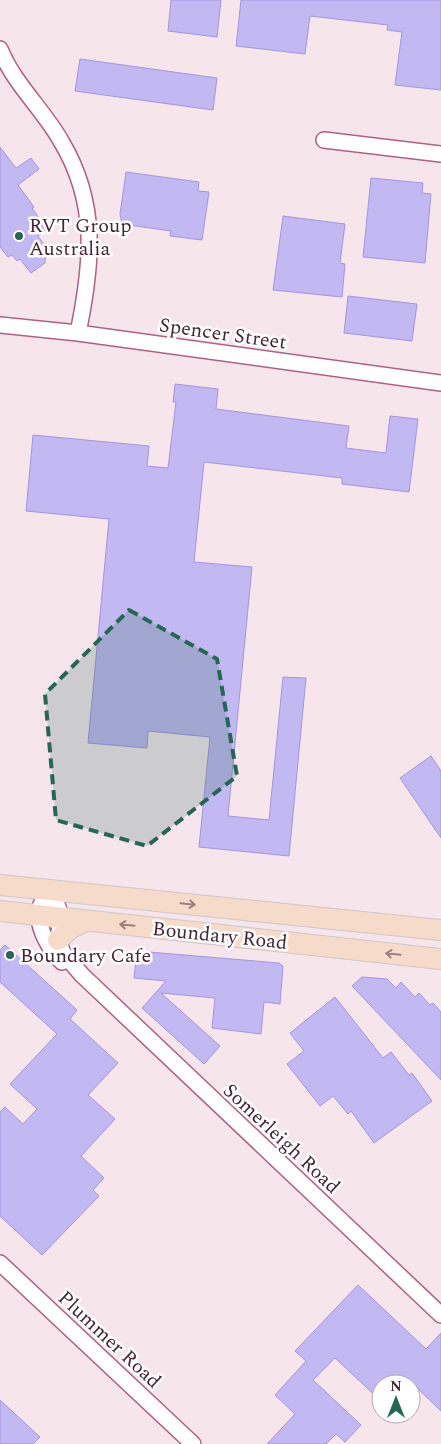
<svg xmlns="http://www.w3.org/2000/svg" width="441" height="1444" viewBox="0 0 441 1444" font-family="Spectral,serif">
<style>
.building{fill:#c2b8f2;stroke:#a495df}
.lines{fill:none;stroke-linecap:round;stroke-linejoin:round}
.minor-casing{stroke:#ae6184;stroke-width:18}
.major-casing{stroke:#cfc7ca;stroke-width:22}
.minor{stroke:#fff;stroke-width:15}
.major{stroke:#f7dbca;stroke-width:20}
.oneway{stroke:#9f807f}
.marked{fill:#256655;fill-opacity:0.2;stroke:#256655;stroke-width:4;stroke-dasharray:10 6;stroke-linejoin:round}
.poi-dot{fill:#256655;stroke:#fff;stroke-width:2}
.labels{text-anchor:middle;stroke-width:5;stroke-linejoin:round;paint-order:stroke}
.poi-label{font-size:20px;fill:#472634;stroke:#fff;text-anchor:start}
.street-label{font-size:20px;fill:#472634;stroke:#fff}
</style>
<rect width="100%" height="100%" fill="#f7e5ec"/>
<path class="building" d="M171,0h50l-4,37 -49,-6z
M241,0h200v90l-46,-5 7,-53 -15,-2 1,-5 -78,-9 -5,38 -69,-8z
M80,59l137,19 -4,32 -138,-19z
M0,147l16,21 15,-10 8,11 -21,16 16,22 -2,1 15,21 -9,7 8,11 -1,16 -14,10 -11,-14 -3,2 -5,-6 -4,2 -8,-10z
M126,172l73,10 -1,9 11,1 -7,48 -32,-4 1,-5 -49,-7 -2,-10z
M371,178l52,5 -1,10 9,1 -6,69 -62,-6z
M283,216l62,8 -5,39 5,1 -3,33 -69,-7z
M348,296l69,8 -5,37 -68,-8z
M175,384l43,5 -2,20 133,17 -3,22 40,5 4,-37 28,3 -9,73 -67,-8v-6l-138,-16 -10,100 58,5 -24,249 41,4 14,-143 23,1 -17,178 -90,-9 11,-110 -62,-6 -1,17 -59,-5 21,-224 -83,-8 7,-76 116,11 -2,20 21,2 8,-66h-3z
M431,756l10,15v67l-41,-60z
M5,945l72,65 -7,9 48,44 -30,32 27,24 -34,37 23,22 -11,12 6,6 -57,59 -42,-39v-104l5,-5 18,17 14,-15 -27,-25 47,-50 -57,-52v-32z
M137,951l142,12 4,3 -3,38 -16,-2 -3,32 -49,-6 3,-30 -54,-5 59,53 -16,18 -62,-56 24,-27 -32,-3z
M362,977l25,2 9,9 5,-6 14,15 4,-4 11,12 3,-2 8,9v68l-89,-94z
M335,997l48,61 8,-6 18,23 3,-2 20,28 -58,42 -23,-32 -3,3 -15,-18 -13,10 -33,-42 17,-13 -14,-18z
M358,1285l68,64 15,-16v78l-29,-28 -31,1v17l-46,-43 -22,22 48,45 -16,17 -9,-8 -10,10h-59l28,-30 -20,-19 31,-34 -11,-10z
M0,1400l40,37 -7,7h-33z"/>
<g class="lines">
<defs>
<path id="minor" d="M0,49c14,35 43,60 61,92 38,63 31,124 17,192
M324,140l117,14
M0,325l78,8 363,50
M50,890l8,17 3,11 -3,22 5,13 19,22 359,340
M50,890c-5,7 -12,16 -11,26 0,15 12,36 23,46
M0,1263l193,181"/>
<path id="major" d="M0,885l441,45
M0,911l441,48
M58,940l13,-12 15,-7"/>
</defs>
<use href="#minor" class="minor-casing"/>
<use href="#major" class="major-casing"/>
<use href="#minor" class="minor"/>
<use href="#major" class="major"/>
</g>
<defs><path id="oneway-shaft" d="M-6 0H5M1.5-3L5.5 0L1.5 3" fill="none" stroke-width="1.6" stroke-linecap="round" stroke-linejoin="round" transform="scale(1.25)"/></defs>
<g class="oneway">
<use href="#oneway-shaft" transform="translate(188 904) rotate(6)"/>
<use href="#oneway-shaft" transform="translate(127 925) rotate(-174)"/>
<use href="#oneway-shaft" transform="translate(393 954) rotate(-174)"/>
</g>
<path class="marked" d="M129,610l88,49 20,117 -90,70 -91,-26 -11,-126z"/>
<g class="poi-dot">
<circle cx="19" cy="236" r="5"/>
<circle cx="10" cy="955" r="5"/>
</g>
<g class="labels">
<g class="poi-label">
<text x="29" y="232">RVT Group<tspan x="29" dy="23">Australia</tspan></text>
<text x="20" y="962">Boundary Cafe</text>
</g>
<g class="street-label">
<text transform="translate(223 333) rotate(8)" y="7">Spencer Street</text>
<text transform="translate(220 935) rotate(6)" y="7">Boundary Road</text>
<text transform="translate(282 1138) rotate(43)" y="7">Somerleigh Road</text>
<text transform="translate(110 1339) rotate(43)" y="7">Plummer Road</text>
</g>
</g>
<g transform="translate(396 1399)"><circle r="24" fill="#ffffff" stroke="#b5a8ae"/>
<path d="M0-4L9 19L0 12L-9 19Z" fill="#256655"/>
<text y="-8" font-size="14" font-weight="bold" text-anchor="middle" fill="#472634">N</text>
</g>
</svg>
